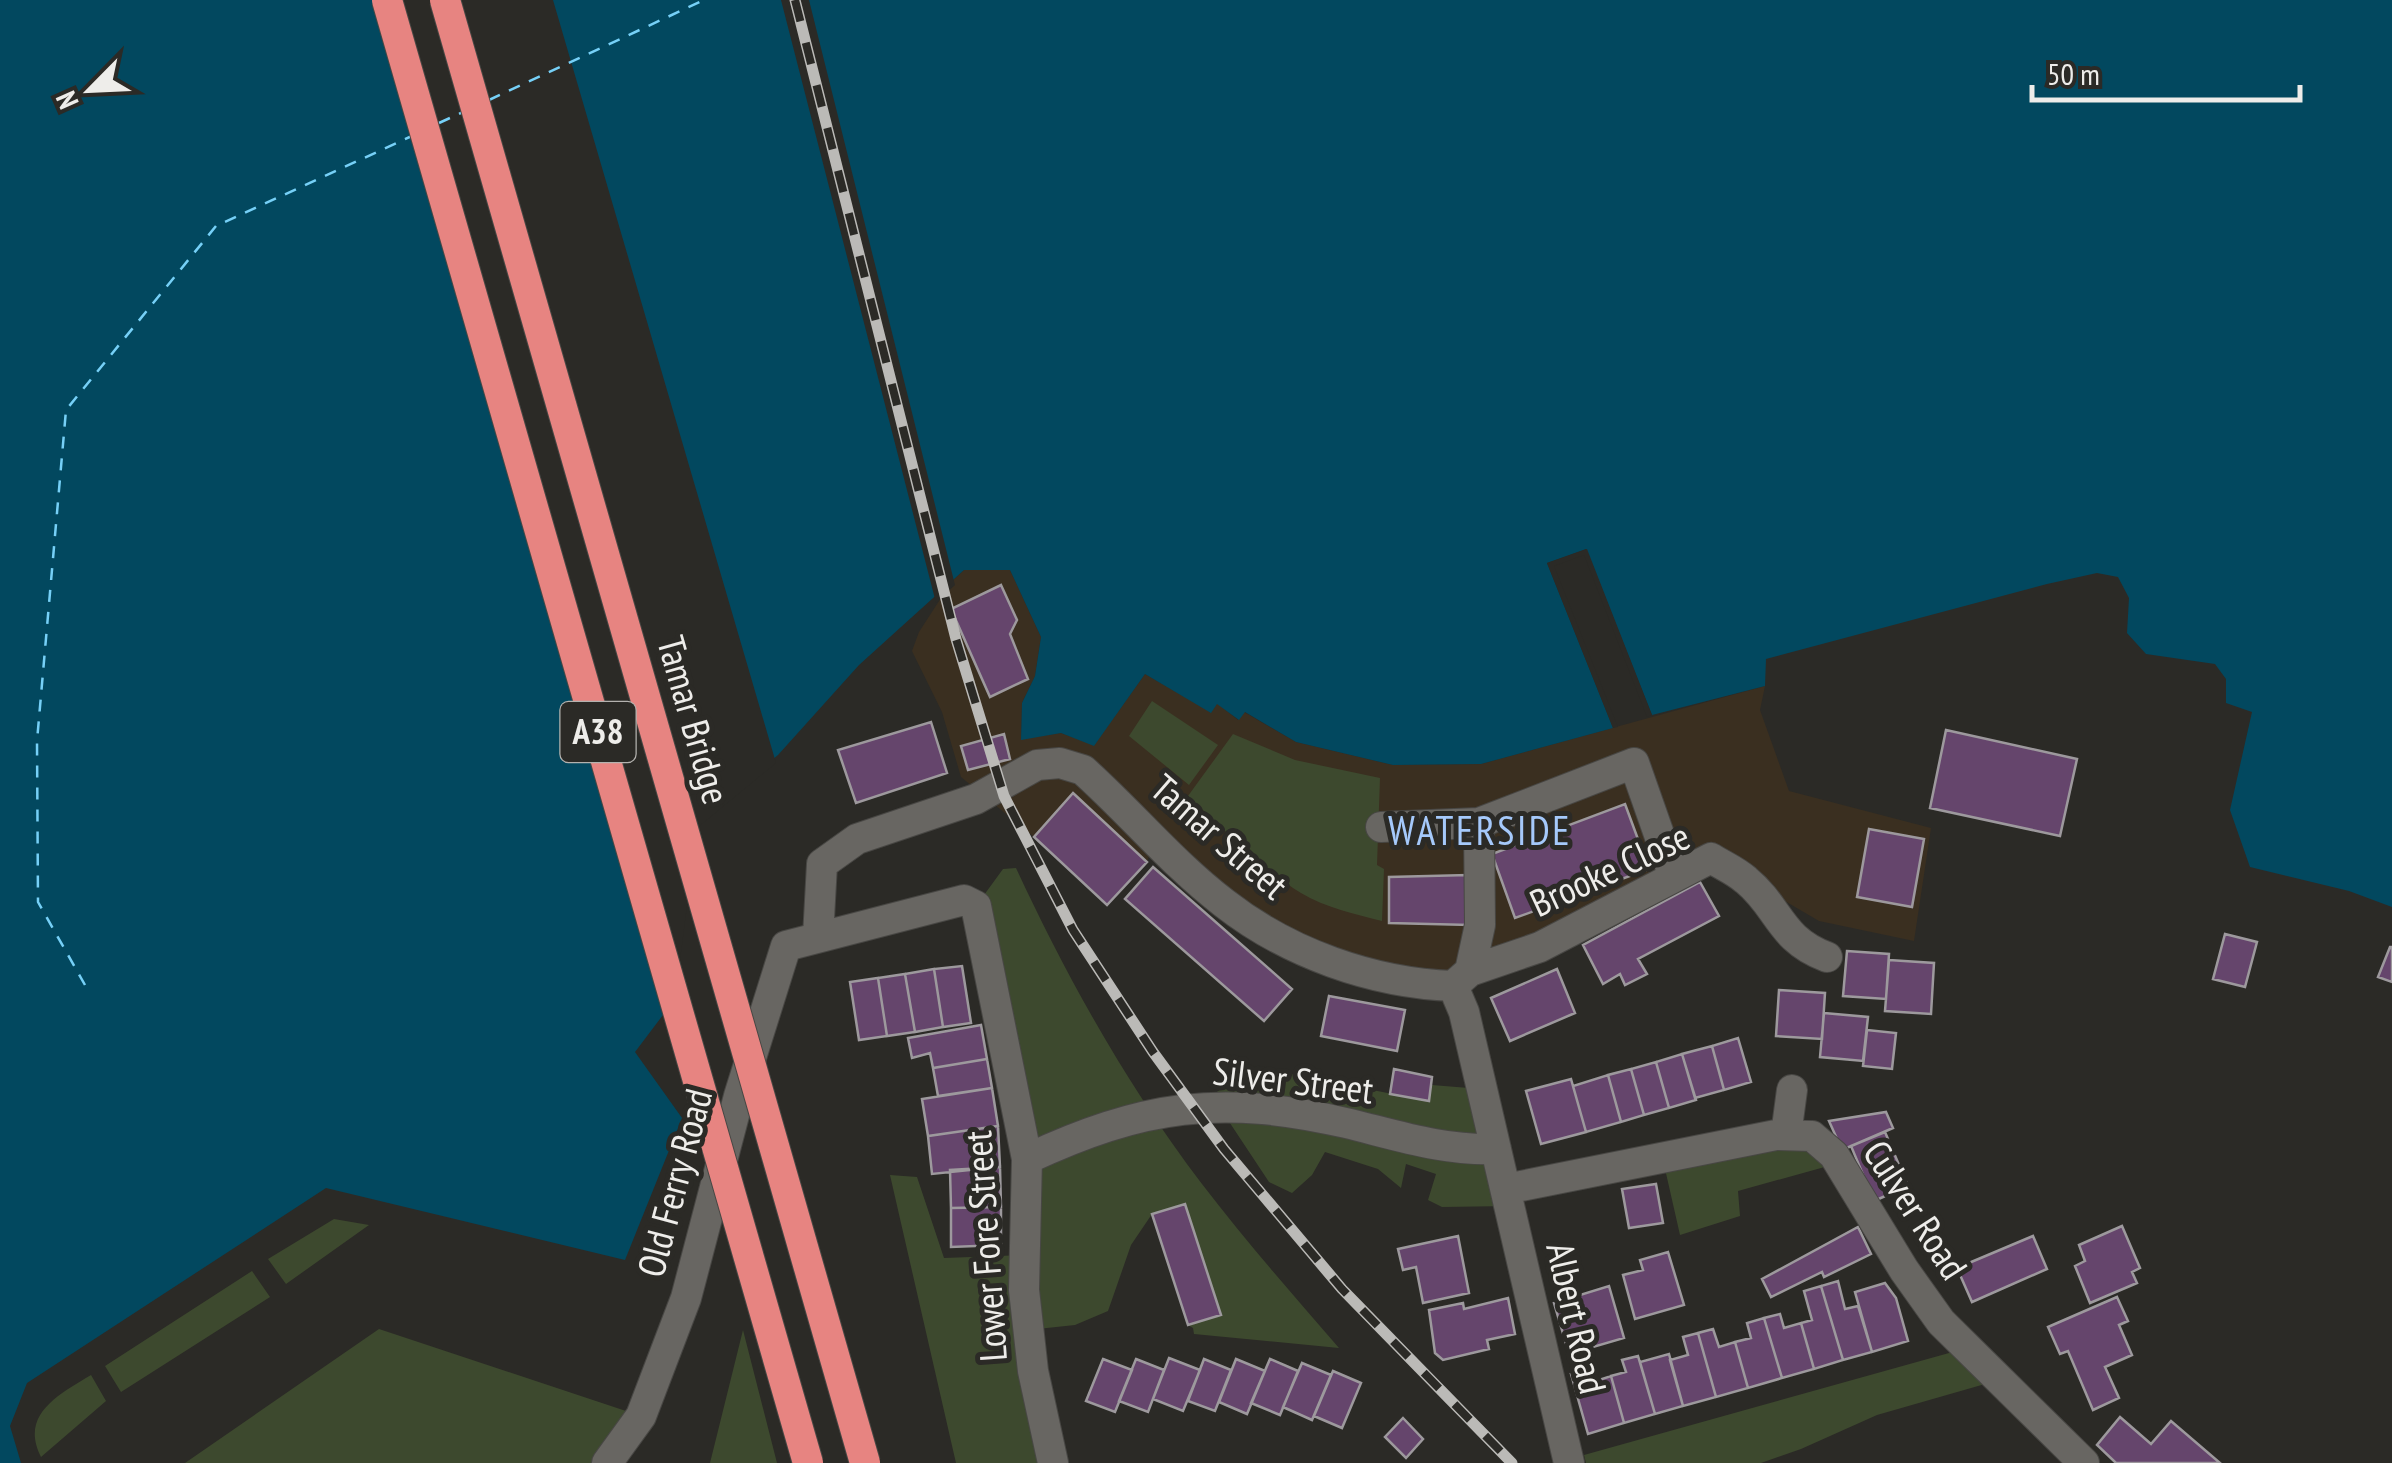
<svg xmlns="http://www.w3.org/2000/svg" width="2392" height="1463" viewBox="0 0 2392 1463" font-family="'PT Sans Narrow',sans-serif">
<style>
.commercial{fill:#3a2f20}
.green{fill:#3d492e}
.water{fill:#02485f}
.pier{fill:#2b2a26}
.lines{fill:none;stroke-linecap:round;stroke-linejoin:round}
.ferry{stroke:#76d0f7;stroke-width:2.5;stroke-dasharray:12 10;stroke-linecap:butt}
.building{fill:#65456c;stroke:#9d999d;stroke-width:2.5}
.street-casing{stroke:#484744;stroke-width:32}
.street{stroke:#686662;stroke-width:30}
.rail-casing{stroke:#bbbab7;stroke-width:11}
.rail{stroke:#2b2a26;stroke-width:8;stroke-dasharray:22;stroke-linecap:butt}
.highway-bridge-casing{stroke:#484744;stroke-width:32;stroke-linecap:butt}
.highway-bridge{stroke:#e78481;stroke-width:30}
.labels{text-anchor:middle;stroke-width:10;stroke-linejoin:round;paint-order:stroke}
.shield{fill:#2b2a26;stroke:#b4b2af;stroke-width:2.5}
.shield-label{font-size:35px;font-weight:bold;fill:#eeedea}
.street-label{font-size:38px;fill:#eeedea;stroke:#2b2a26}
.neighbourhood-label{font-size:40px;letter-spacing:2.5px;fill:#a5c9fb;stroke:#2b2a26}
</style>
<rect width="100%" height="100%" fill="#2b2a26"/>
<path class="commercial" d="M964,570h46l31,67 -6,39 -13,27 -1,36 40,-6 33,12 51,-71 66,38 6,-9 21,17 6,-8 52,30 97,23 88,-1 284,-78 -5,24 29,81 142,37 -17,113 -95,-20 -108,-63 -278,127 -117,-28 -161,-117 -8,22 -40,43 -73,-68 -73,-60 -19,-65 -30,-61 7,-19 33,-51z"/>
<path class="green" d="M1152,701l66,44 -29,40 -60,-49z
M1233,734l62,26 85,18 -3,87 7,4 -2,52c-27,-7 -56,-13 -81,-28 -38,-23 -80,-66 -113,-97z
M1016,868c51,110 112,219 186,316 43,56 90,110 137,164l-145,-14 -1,-6 -5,-3 32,-10 -36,-111 -32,10 -21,31 -23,66 -33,14 -47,5 25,133h-97l-66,-288 27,2 27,81 80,-3 3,-96 -51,-253 27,-37z
M1256,1067l172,34 4,-16 49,4 29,117 -68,1 -14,-7 8,-26 -30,-10 -5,24 -23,-19 -53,-17 -13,23 -20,18 -23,-11 -51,-77 -28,4z
M1776,1135l63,28 -101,28 2,25 -60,19 -17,-75z
M334,1219l35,6 -83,59 -18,-25z
M252,1271l18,26 -149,95 -16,-26z
M379,1329l262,87 -34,47h-422z
M743,1330l34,133h-67z
M1967,1348l32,32 -122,35 -76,34 -40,14h-175l-2,-8z
M91,1375l15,26 -65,56c-22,-43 19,-63 50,-82z"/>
<path class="water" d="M0,0h2392v907l-43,-16 -99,-24 -20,-57 22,-98 -26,-9v-24l-11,-15 -69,-10 -19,-21 2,-35 -11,-21 -21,-4 -50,11 -281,75 -1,27 -113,29 -66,-166 -39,14 66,165 -132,36 -88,1 -97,-23 -51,-30 -6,8 -22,-16 -6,9 -66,-39 -51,72 -33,-13 -40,7 1,-37 13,-27 6,-39 -31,-67h-46l-105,95 -81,90 -85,70 -24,182 -34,45 47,66 -57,142 -299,-72 -299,195 -17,43 11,37h-21z"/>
<path class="pier" d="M387,0h166l223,763 -79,65 -22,171z
M781,0h28l146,585 -19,18z
M1587,549l65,166 -5,2 -63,-162 -30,11 64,161 -5,1 -66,-165z"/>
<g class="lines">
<path class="ferry" d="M489,100l215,-100
M439,123l24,-11
M85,985l-47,-83 -1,-161 29,-331 150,-184 198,-91"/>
</g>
<path class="building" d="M1001,585l16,35 -7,14 18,45 -38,18 -39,-88z
M931,722l16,51 -91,30 -18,-53z
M1946,730l131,29 -17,77 -130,-28z
M1004,734l6,25 -42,11 -7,-24z
M1073,793l74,69 -40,43 -73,-68z
M1625,804l24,65 -134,49 -23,-64z
M1869,829l55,10 -12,68 -55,-10z
M1153,867l139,122 -28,32 -139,-122z
M1468,875l2,50 -81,-2v-46z
M1700,882l19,34 -81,43 9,15 -22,11 -5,-11 -17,10 -20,-39z
M2225,934l32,8 -12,45 -32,-8z
M2390,947h2v35l-14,-5z
M1847,951l42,3 -3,45 -43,-3z
M1889,960l45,3 -3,51 -46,-3z
M962,966l9,57 -28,4 -9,-58z
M934,969l9,58 -28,5 -10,-58z
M1557,969l18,44 -65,28 -19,-43z
M905,974l10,58 -28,4 -9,-58z
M878,978l9,58 -28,4 -9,-58z
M1779,990l46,3 -3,46 -46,-3z
M1329,996l76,14 -8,41 -76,-15z
M1824,1013l44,4 -5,44 -43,-4z
M981,1025l6,34 -54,9 -3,-15 -18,5 -4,-20z
M1867,1030l29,3 -4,36 -29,-3z
M1738,1038l13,44 -27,8 -12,-44z
M1712,1046l12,44 -29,8 -13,-44z
M1682,1054l14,46 -27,8 -13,-46z
M987,1059l5,29 -54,8 -5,-28z
M1656,1062l13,46 -25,7 -13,-46z
M1394,1069l38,8 -3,24 -39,-7z
M1631,1069l13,46 -23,7 -13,-47z
M1608,1075l13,47 -35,10 -13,-46z
M1571,1079l15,53 -45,12 -15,-53z
M992,1088l6,38 -70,10 -6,-37z
M1886,1112l7,16 -51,22 -13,-29z
M998,1126l2,41 -68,7 -4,-38z
M1885,1132l23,54 -34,15 -23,-55z
M1000,1167l1,40 -50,1 -1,-38z
M1656,1184l7,39 -34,5 -7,-39z
M1185,1204l36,111 -33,10 -36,-111z
M1001,1207v38l-50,2v-39z
M2122,1226l18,42 -8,4 5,11 -47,20 -15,-37 10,-5 -6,-16z
M1858,1227l13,27 -47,23 -2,-5 -51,25 -9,-18z
M1458,1236l11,57 -46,10 -7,-36 -13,3 -5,-21z
M2033,1236l14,33 -75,33 -15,-34z
M1668,1252l16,53 -49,14 -12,-44 20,-5 -3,-10z
M1838,1281l7,28 13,-3 14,46 -29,8 -22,-74z
M1885,1283l11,15 12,43 -36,11 -17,-60z
M1609,1286l15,52 -55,16 -15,-51z
M1821,1286l22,74 -29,9 -13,-46 11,-3 -8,-29z
M2117,1297l11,24 -9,4 13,30 -27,12 14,31 -26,12 -25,-59 -8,3 -12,-27z
M1508,1298l7,36 -28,6 2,9 -46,11 -8,-7 -6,-43 34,-7 1,6z
M1780,1314l4,14 17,-5 13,46 -32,9 -18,-60z
M1764,1318l18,60 -34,10 -13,-46 16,-4 -4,-15z
M1713,1329l6,18 16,-5 13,46 -32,9 -18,-64z
M1698,1333l18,64 -33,9 -13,-46 18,-5 -5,-18z
M1669,1354l14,52 -28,8 -15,-52z
M1638,1356l17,58 -31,9 -13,-47 15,-4 -4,-12z
M1169,1358l31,12 -17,41 -30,-12z
M1103,1359l29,11 -17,42 -29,-11z
M1136,1359l28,11 -16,42 -29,-11z
M1204,1359l27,11 -16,41 -27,-10z
M1236,1359l29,12 -18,43 -28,-12z
M1270,1359l28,12 -18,44 -29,-12z
M1302,1363l29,12 -19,45 -29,-13z
M1590,1369l3,13 18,-6 13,47 -36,11 -17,-60z
M1333,1371l28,12 -19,45 -28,-12z
M2120,1417l31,27 20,-23 49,42h-104l-19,-18z
M1403,1418l20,21 -17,19 -21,-21z"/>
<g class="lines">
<defs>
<path id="street" d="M1381,827l98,-4 155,-60 40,114
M818,937l4,-73 35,-25 119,-40 61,-34 23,-2 23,7c48,43 90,94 141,133 64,50 148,80 229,83
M1470,971l10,-46 -1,-102
M1453,986l11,26 105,451
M1453,986l17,-15 70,-24 171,-89c11,7 25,13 35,22 34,28 33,59 81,77
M1786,1135l6,-45
M1027,1159c116,-54 193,-65 319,-36 50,12 97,28 150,26
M1506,1189l270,-54 36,1 22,19 70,115 37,52 143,141
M607,1463l34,-47 45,-118 53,-202 47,-150 178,-46 12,6 51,253 -3,131 9,81 20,92"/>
</defs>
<use href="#street" class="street-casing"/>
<use href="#street" class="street"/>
<defs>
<path id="rail" d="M795,0l161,639 48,157 69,134 80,122 71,97 118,140 170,174"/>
</defs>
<use href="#rail" class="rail-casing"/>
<use href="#rail" class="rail"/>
<defs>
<path id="highway-bridge" d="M387,0l421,1463
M445,0l420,1463"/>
</defs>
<use href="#highway-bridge" class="highway-bridge-casing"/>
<use href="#highway-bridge" class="highway-bridge"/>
</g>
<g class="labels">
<rect class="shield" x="560.5" y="702" width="75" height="60" rx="8"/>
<g class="shield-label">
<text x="598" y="744">A38</text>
</g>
<g class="street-label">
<text transform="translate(693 720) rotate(74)" y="13">Tamar Bridge</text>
<text transform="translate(1219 837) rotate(41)" y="13">Tamar Street</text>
<text transform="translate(1610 870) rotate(-25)" y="13">Brooke Close</text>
<text transform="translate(1293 1081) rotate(7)" y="13">Silver Street</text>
<text transform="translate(675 1183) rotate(-75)" y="13">Old Ferry Road</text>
<text transform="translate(1915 1210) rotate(57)" y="13">Culver Road</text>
<text transform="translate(986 1246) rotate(-94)" y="13">Lower Fore Street</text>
<text transform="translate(1576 1318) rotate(77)" y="13">Albert Road</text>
</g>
<g class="neighbourhood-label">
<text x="1480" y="845">WATERSIDE</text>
</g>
</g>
<g transform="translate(90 90) rotate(246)" stroke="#2b2a26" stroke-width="8" paint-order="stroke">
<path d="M0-8L18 38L0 25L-18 38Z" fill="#eeedea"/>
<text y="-15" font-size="28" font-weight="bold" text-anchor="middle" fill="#eeedea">N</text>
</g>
<path d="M2032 85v15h268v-15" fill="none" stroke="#eeedea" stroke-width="5"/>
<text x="2047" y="85" font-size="30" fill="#eeedea" stroke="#2b2a26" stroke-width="8" paint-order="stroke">50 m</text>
</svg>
